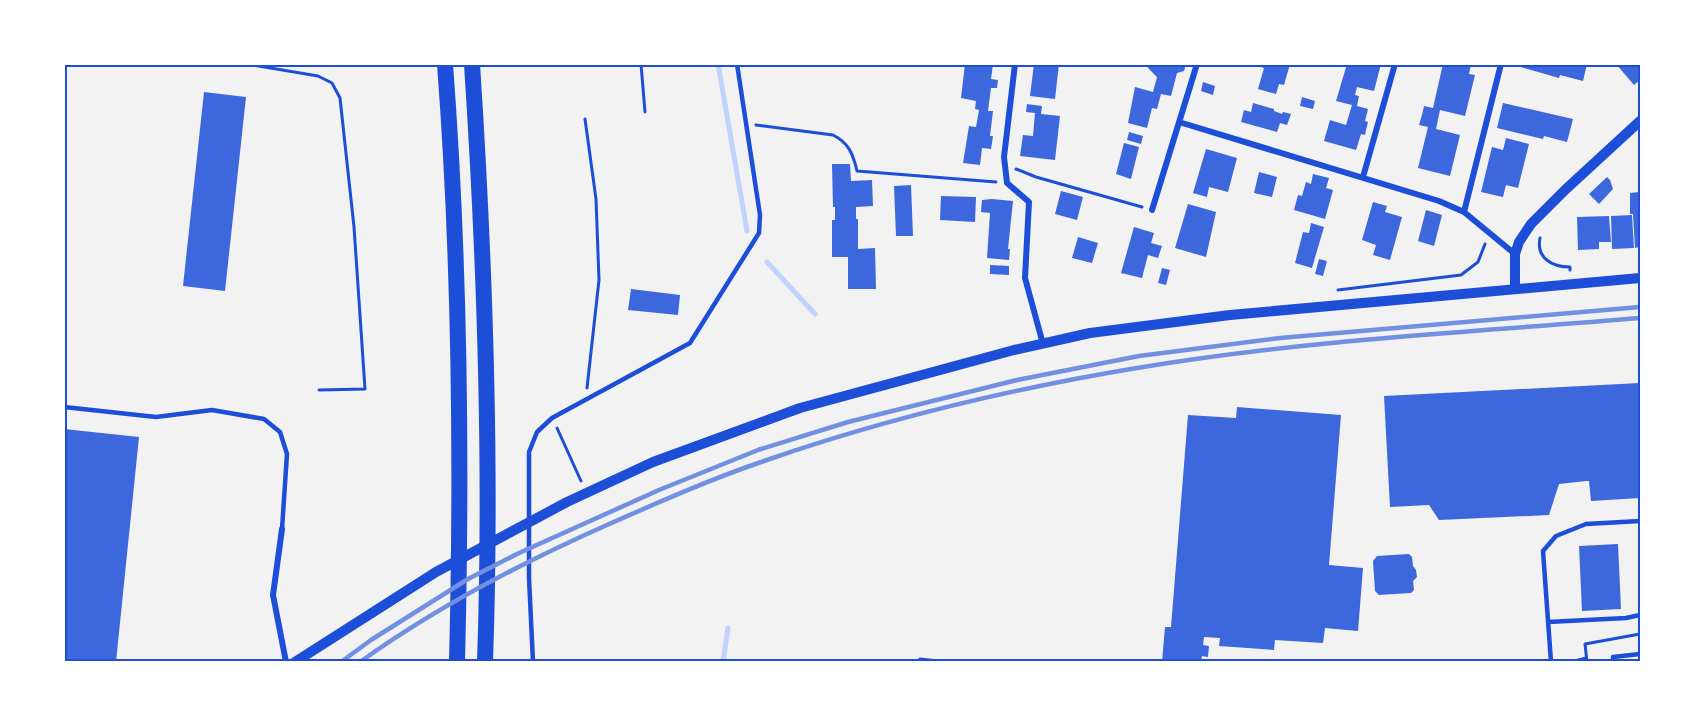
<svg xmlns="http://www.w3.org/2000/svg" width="1705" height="726" viewBox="0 0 1705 726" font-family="'Source Sans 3',sans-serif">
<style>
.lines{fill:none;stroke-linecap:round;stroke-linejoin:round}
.stream{stroke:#bfd3fe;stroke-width:5}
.building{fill:#3d67dc}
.path{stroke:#1d4ed8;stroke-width:3}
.service{stroke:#1d4ed8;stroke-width:4.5}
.minor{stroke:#1d4ed8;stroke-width:6}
.tertiary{stroke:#1d4ed8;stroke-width:10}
.trunk{stroke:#1d4ed8;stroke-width:16}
.rail{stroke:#7290e2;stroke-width:4.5}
.neatline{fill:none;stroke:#1d4ed8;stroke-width:2}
</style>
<rect width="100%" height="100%" fill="#f2f2f2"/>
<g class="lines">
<path class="stream" d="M718,64l29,167
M767,262l48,52
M723,662l5,-34"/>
</g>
<path class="building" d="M965,64h28l-2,15 7,1 -1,8h-6l-3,23h5l-3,25h3l-2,13 -9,-1 -2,17 -17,-2 6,-37 7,1 3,-17 -4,-1 1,-8 -15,-3z
M1034,64h25l-4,35 -25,-3z
M1149,64h37l-2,7 -7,2 -6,23 -10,-2 -4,15 -5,-1 -5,20 -19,-5 7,-36 18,5 4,-15 -9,-9z
M1252,64h38l-6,21 -5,-1 -3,10 -18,-5 6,-21z
M1347,64h34l-7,27 -17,-4 -2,8 4,1 -2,10 11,3 -3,12 3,1 -2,8 -1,5 -4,-1 -5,16 -32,-9 6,-21 16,5 6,-20 -16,-4z
M1443,64h28l-2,10 6,1 -10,41 -25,-6 -4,19 24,6 -10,41 -32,-8 10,-41 -9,-2 3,-10 2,-9 9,2z
M1510,64h77l-4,17 -23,-6 -1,3z
M1616,64h24v16l-6,5z
M1203,82l12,4 -2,9 -12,-4z
M204,92l42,5 -21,194 -42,-5z
M1302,97l13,4 -2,8 -13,-3z
M1253,103l21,6v2l8,3 1,-2 8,2 -4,11 -7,-2 -3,9 -36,-10 3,-12 7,2z
M1503,103l70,16 -6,23 -23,-6 -1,3 -46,-11z
M1027,104l15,2 -1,8 19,2 -5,44 -35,-4 3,-21 10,1 2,-23 -9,-1z
M1129,132l14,4 -2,8 -14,-4z
M1506,138l23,6 -11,44 -12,-3 -3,12 -22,-5 11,-45 11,3z
M1124,143l15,4 -8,32 -15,-5z
M1206,149l31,9 -9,34 -19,-5 -2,10 -14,-4z
M832,164h18l1,17 21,-1 1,26 -17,1v12h2v30l17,-1 1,41h-28v-32h-16v-37h3v-13h-2z
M1259,172l18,5 -5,20 -18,-4z
M1313,174l16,4 -3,10 7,2 -8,29 -31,-9 4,-15 4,1 4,-14 5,2z
M1607,177l3,3 3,9 -14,15 -10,-10z
M911,185l2,51h-17l-2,-50z
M1061,191l22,6 -6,23 -22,-6z
M1640,192v55l-5,1 -2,-34h-3v-21z
M941,196l35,1 -1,25 -35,-2z
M992,199l21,2 -5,48h2l-1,11 -22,-2 3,-45 -9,-1 1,-12z
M1373,202l14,4 -2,6 17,5 -12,43 -17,-5 3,-10 -14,-5z
M1188,204l28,8 -10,45 -31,-9z
M1426,210l16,5 -8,31 -16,-5z
M1632,215l2,33 -22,1 -1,-33z
M1609,216l2,26h-12v7l-21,1 -1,-33z
M1311,223l13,4 -12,41 -17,-5 8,-31 6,1z
M1134,227l20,6 -3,10 11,3 -4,12 -10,-3 -6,23 -21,-5z
M1078,237l20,6 -6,20 -20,-5z
M1319,259l8,2 -4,15 -8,-2z
M990,265l19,1v9l-19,-1z
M1162,268l8,2 -4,15 -8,-2z
M631,289l49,6 -2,20 -50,-5z
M1640,383v115l-49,3 -2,-20h-3l-27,3 -10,31 -110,5 -10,-15 -39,2 -6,-111z
M1237,407l104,8 -12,150 34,3 -5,63 -33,-3 -2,15 -48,-3 -1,10 -55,-4 1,-8 -16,-1 -1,8 6,1 -1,11 -6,-1 -1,6h-39l3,-35h6l17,-212 48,3z
M64,429l75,8 -23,225h-52z
M1618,544l3,65 -39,2 -3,-65z
M1409,554l3,3 1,9 3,4 1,7 -4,4 1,9 -3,3 -32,2 -4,-4 -2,-30 4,-5z"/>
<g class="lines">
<path class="path" d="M247,64l71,12 14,7 8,15 14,129 11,162 -46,1
M641,64l4,48
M585,119l11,80 3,81 -12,108
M756,125l77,10c16,8 20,19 24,36l139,11
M1016,169l20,8 106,30
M1540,238c-4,20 12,29 30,29v3
M1338,290l123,-15 17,-13 7,-18
M557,428l24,53
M920,659l27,3
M1571,662l15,-4
M1587,662l-2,-18 55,-10"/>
<path class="service" d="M64,407l92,10 56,-7 52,9 16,13 7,22 -5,75
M1548,622l78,-4 14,-3
M533,662l-4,-84v-126l8,-20 15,-14 138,-75 69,-110 1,-18 -23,-151
M1551,662l-8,-111 13,-15 30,-12 54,-3
M1614,662l-1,-5 27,-3"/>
<path class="minor" d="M1015,64l-11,93 3,26 22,19 -4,76 18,66
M1179,122l260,79 25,11 51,42
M1363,177l32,-113
M1152,210l45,-146
M1464,212l37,-148
M282,529l-9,66 13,67"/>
<path class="tertiary" d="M1515,289v-35l4,-12 12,-18 34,-34 75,-69
M295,662l141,-90 131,-70 86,-40 147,-54 214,-58 76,-17 140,-18 410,-37"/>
<path class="trunk" d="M445,64c15,199 17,398 12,598
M472,64c13,199 20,398 13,598"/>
<path class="rail" d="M341,662l30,-22 97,-61 51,-26 140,-63 99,-40 90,-28 169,-42 122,-24 141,-18 360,-31
M360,662c77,-55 161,-99 247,-137 52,-23 104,-46 157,-64 121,-42 246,-72 373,-93 166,-28 336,-36 503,-50"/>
</g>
<rect width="1705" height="726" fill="none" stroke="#ffffff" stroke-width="132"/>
<rect x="66" y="66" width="1573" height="594" class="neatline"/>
</svg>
